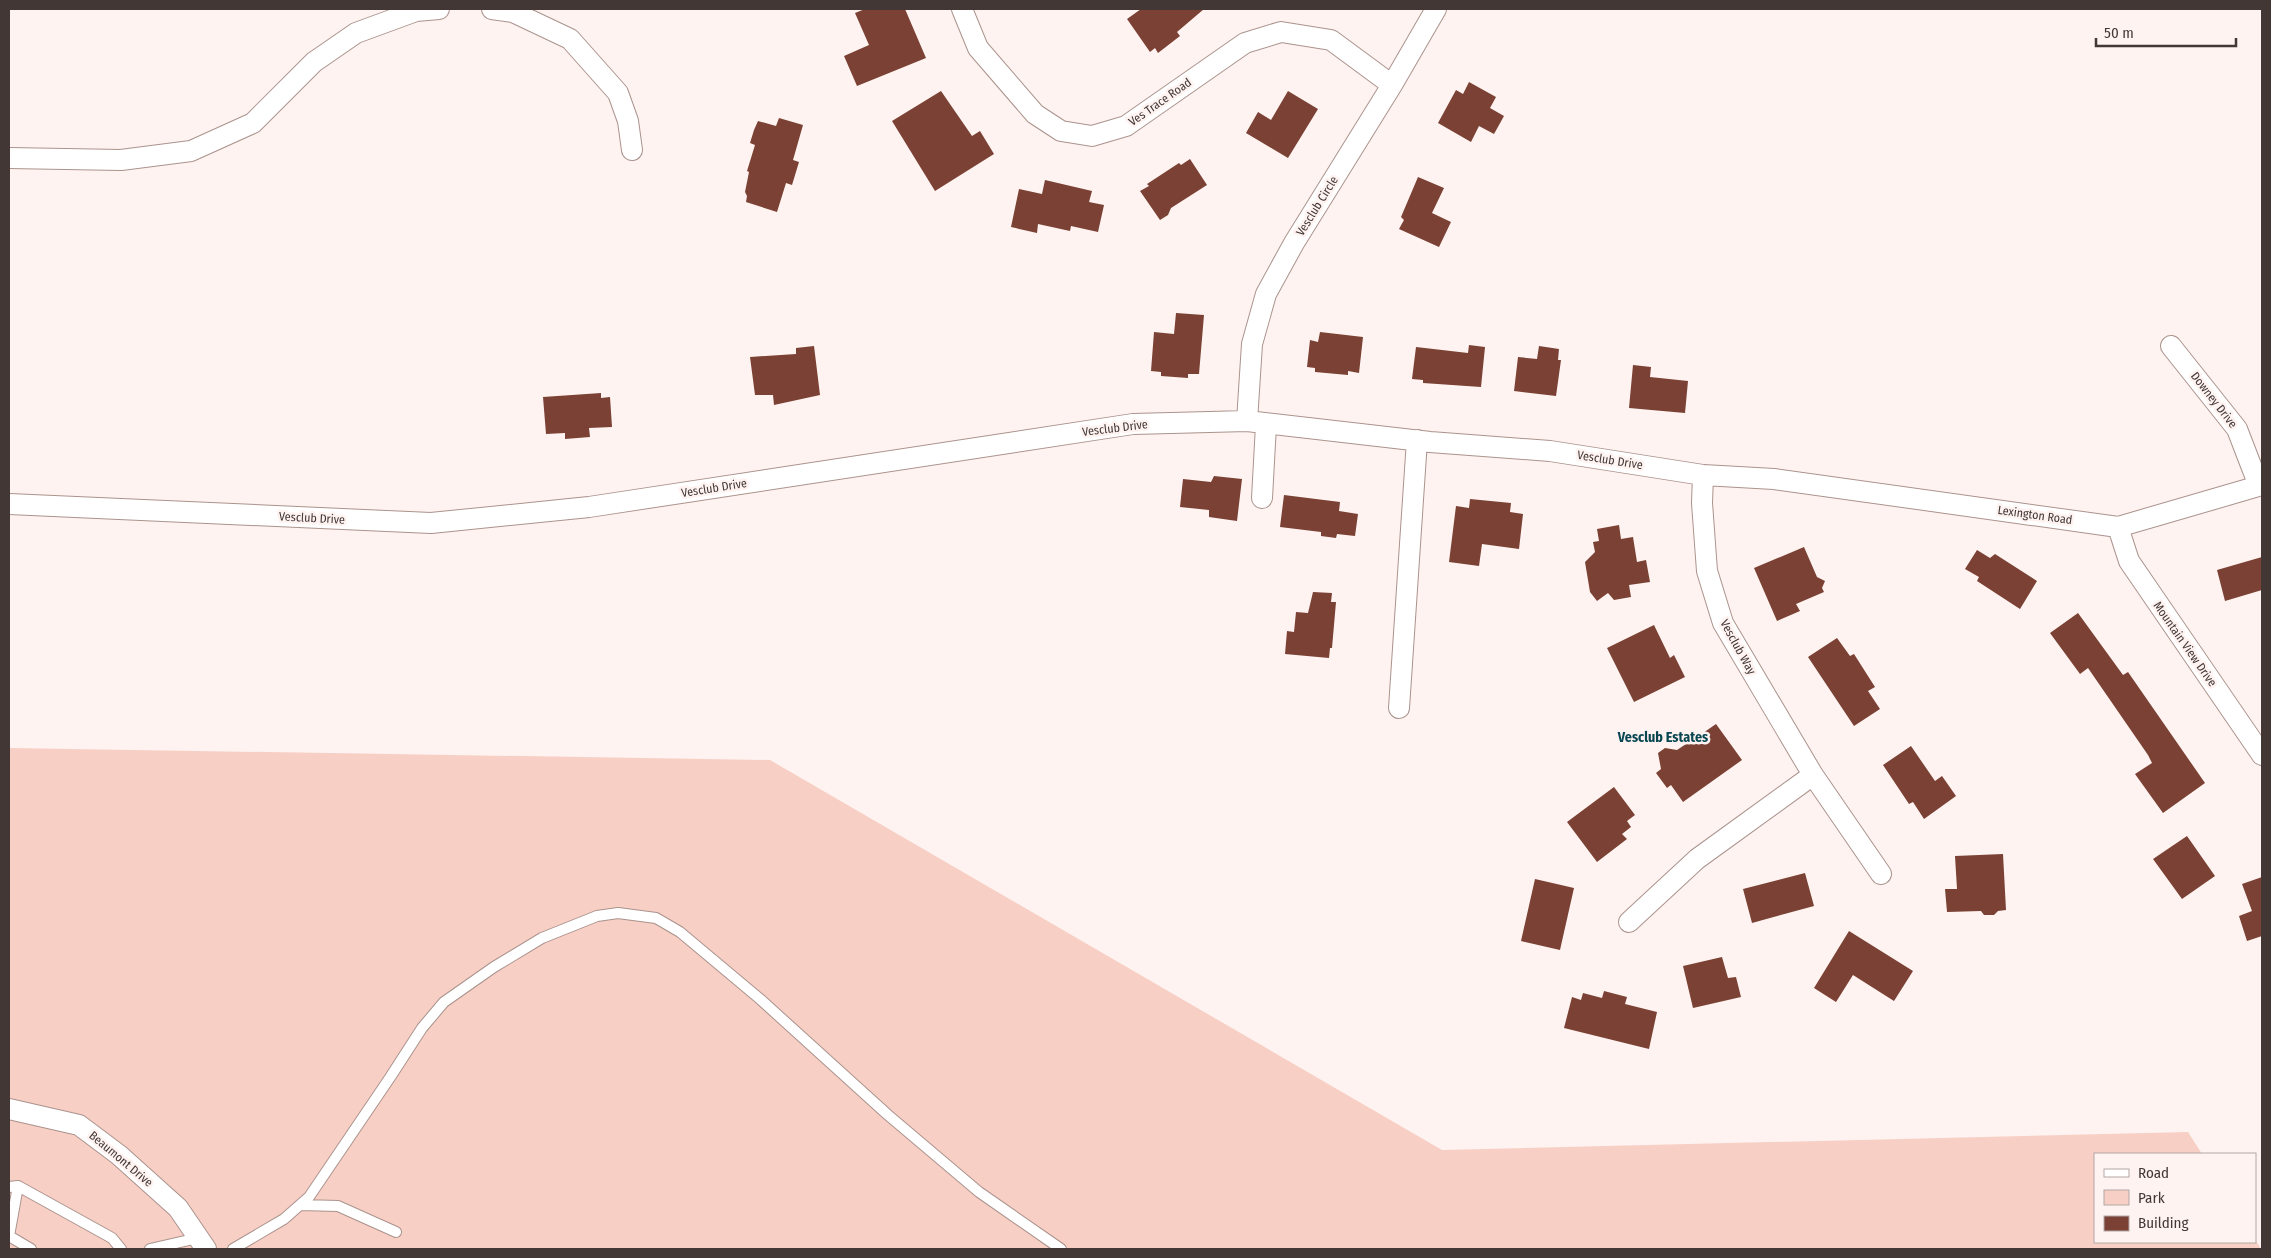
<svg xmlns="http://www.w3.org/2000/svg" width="2271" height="1258" viewBox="0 0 2271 1258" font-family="'Fira Sans Condensed',sans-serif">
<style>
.green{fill:#f7cfc5}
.building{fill:#7a4134}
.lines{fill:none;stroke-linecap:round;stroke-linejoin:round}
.lane-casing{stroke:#ab938d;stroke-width:12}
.street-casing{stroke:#ab938d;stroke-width:22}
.lane{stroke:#fff;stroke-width:10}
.street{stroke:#fff;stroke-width:20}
.labels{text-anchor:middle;stroke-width:5;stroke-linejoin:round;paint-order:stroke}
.street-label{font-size:12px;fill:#423735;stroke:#fef3f0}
.neighbourhood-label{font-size:14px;font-weight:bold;fill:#084651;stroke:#fef3f0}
</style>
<rect width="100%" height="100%" fill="#fef3f0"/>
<path class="green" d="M9,748l761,12 672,390 746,-18 14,22h-107v88h160v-3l6,10h-2252z"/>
<path class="building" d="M865,9h40l21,49 -69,28 -13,-30 25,-11 -14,-32z
M1141,9h63l-27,23 3,4 -22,17 -3,-5 -5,4 -23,-33z
M1469,82l27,15 -6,11 14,8 -10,18 -15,-8 -8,16 -33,-19 18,-33 7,4z
M941,91l31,45 8,-5 14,23 -59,37 -43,-70z
M1288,91l30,18 -30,49 -42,-25 12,-21 13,8z
M779,118l24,7 -10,35 6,2 -7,23 -6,-2 -9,29 -31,-10 1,-6 -2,-4 4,-20 -2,-1 8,-26 -5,-2 4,-13 4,-9 18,5z
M1190,159l17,26 -36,23 -3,7 -8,5 -20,-29 9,-5 -2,-2 32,-21 2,2z
M1418,177l26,11 -12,25 19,9 -12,25 -40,-18 5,-9 -3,-3z
M1045,180l47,11 -3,11 15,3 -6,27 -27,-6 -1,5 -32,-7 -1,9 -26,-6 8,-38 23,5z
M1176,313l28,2 -5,59h-11v4l-27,-2v-4l-10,-1 3,-39 20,2z
M1320,332l43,5 -4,36 -11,-2v4l-33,-3v-4l-8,-1 3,-27 8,2z
M1469,345l16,2 -4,40 -58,-4v-3l-11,-1 4,-32 52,6z
M814,346l6,49 -46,10 -1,-10h-18l-5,-38 46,-3v-6z
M1539,346l20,3 -1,11h3l-5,36 -42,-5 4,-34 19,2z
M1633,365l18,2 -1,10 38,4 -3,32 -56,-5z
M601,393v5l9,-1 2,30 -23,1 1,9 -25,2v-6l-19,1 -3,-37z
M1214,476l28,3 -5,42 -28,-4v-7l-29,-3 3,-28 28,3z
M1284,495l56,7 -1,9 19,3 -3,22 -18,-2 -1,4 -15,-2v-4l-41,-5z
M1470,499l41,4 -1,9 13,2 -4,35 -37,-5 -3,22 -30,-4 7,-56 13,2z
M1619,525l2,14 12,-2 4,25 9,-2 4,22 -21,3 2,12 -17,3 -6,-7 -11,8 -7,-9 -5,-30 10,-10 -2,-10 6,-1 -2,-12z
M1804,547l13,30 8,4 -3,7 2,4 -28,12 4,7 -23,10 -23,-53z
M1977,550l13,8 5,-4 42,27 -17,28 -43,-28 2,-4 -14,-8z
M2262,557v33l-37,11 -8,-31z
M1313,592l19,1 -1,9h5l-4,46h-2l-1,10 -44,-4 2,-23 7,1 2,-20 12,1z
M2078,613l45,62 5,-3 77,111 -42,30 -28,-39 17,-11 -4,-8 -60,-87 -8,6 -30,-41z
M1654,625l16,33 4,-3 11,22 -51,25 -27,-54z
M1837,638l13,18 4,-2 21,33 -7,4 12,18 -26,17 -46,-69z
M1716,724l26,36 -59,42 -12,-17 -4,3 -11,-15 5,-4 -3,-16 7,-5 12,2 15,-10 7,-8 4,1z
M1911,746l24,35 7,-5 14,20 -32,23 -11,-17 -4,2 -26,-39z
M1614,787l21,28 -8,6 4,6 -9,7 5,5 -30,23 -30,-40z
M2187,836l28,40 -33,23 -29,-40z
M2003,854l3,56 -8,1 -4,4h-10l-3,-4 -34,1 -2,-23h12l-2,-33z
M1805,873l9,33 -62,17 -9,-34z
M2262,877v59l-15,5 -8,-25 13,-5 -10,-27z
M1535,879l39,9 -14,62 -39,-9z
M1849,931l64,40 -19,30 -41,-26 -17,27 -22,-14z
M1722,957l6,21 8,-1 5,20 -48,11 -10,-42z
M1604,991l23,6 -2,7 32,8 -8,37 -85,-21 8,-31 9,3 2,-7 19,5z"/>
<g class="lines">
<defs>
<path id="lane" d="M18,1186l-9,50 22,13
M9,1187l9,-1 94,52 9,11
M301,1205l37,1 58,26
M150,1249l48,-11
M233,1249l51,-30 25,-22 82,-121 31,-48 22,-26 50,-35 48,-29 55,-22 21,-3 38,5 24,14 80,67 128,116 91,77 82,57"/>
<path id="street" d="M492,9l21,3 57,27 48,54 10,28 4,29
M962,9l16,39 57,66 26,17 31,5 34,-10 119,-83 36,-11 50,8 61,45
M9,158l112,2 70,-9 62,-28 61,-61 42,-29 60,-22 23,-2
M2171,346l66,83 22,57
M1247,421l5,-77 14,-50 28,-51 98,-158 44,-76
M1703,475l-1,28 5,68 16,52 90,152 68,99
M1262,498l4,-73
M9,504l422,19 158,-16 544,-83 114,-3 183,21 120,9 153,24 71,4 344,48 144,-42
M2118,527l11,34 133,194
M1399,708l18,-268
M1629,922l68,-63 116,-84
M9,1109l70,16 40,30 59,53 28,41"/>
</defs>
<use href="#lane" class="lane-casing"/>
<use href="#street" class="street-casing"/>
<use href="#lane" class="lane"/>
<use href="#street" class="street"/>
</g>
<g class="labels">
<g class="street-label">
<text transform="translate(1160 102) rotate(-35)" y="4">Ves Trace Road</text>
<text transform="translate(1317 206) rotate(-58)" y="4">Vesclub Circle</text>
<text transform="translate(2214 400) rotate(52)" y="4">Downey Drive</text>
<text transform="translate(1115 428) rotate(-7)" y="4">Vesclub Drive</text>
<text transform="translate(1610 460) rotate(9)" y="4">Vesclub Drive</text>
<text transform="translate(714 488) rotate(-9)" y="4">Vesclub Drive</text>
<text transform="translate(2035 515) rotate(8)" y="4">Lexington Road</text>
<text transform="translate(312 518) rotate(3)" y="4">Vesclub Drive</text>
<text transform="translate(2185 644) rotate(55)" y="4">Mountain View Drive</text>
<text transform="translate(1738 647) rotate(61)" y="4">Vesclub Way</text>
<text transform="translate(121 1159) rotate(40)" y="4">Beaumont Drive</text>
</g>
<g class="neighbourhood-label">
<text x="1663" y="742">Vesclub Estates</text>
</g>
</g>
<rect width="2271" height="1258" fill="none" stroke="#423735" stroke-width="20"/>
<rect x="2094" y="1153" width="162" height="90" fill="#fef3f0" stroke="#b3a8a5"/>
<rect x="2104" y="1169" width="25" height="8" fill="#ffffff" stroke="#b3a8a5"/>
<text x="2138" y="1178" font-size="15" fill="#423735">Road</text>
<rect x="2104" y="1190" width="25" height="15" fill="#f7cfc5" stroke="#b3a8a5"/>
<text x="2138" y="1203" font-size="15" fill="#423735">Park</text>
<rect x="2104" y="1216" width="25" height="15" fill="#7a4134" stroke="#b3a8a5"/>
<text x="2138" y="1228" font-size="15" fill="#423735">Building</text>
<path d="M2096 38v8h140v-8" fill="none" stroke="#423735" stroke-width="2.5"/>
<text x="2104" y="38" font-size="15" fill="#423735" stroke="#fef3f0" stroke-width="4" paint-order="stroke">50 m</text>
</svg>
